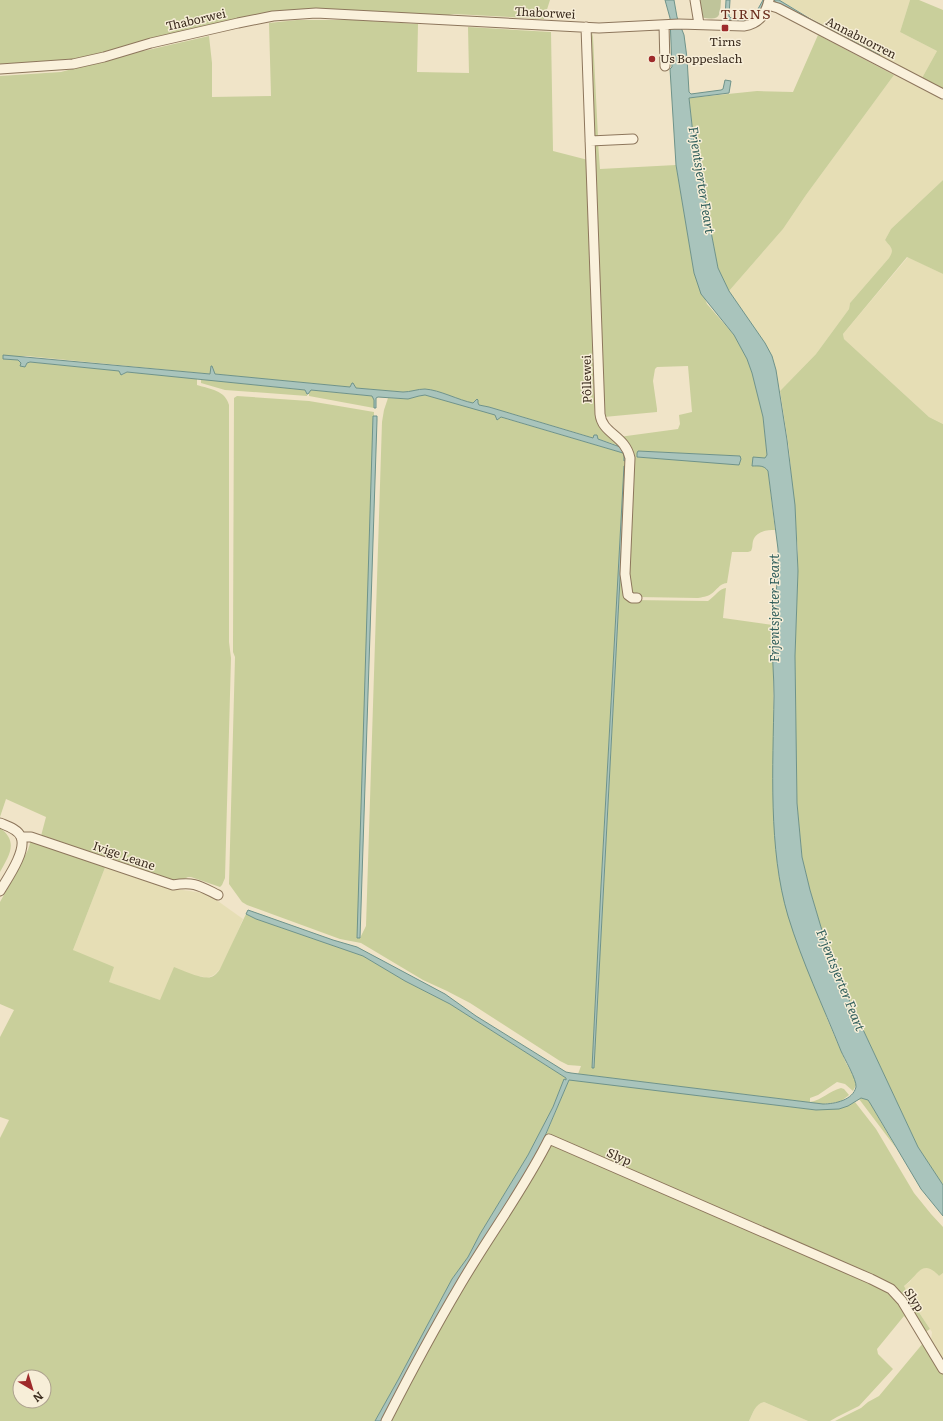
<svg xmlns="http://www.w3.org/2000/svg" width="943" height="1421" viewBox="0 0 943 1421" font-family="Literata,serif">
<style>
.farmland{fill:#e6deb5}
.green{fill:#c9cf9b;fill-rule:evenodd}
.cemetery{fill:#bfc49a}
.water{fill:#a9c4bc;stroke:#6f938a}
.lines{fill:none;stroke-linecap:round;stroke-linejoin:round}
.minor-casing{stroke:#8d765c;stroke-width:11}
.minor{stroke:#faf1dc;stroke-width:9}
.poi-dot{fill:#9e2a2b;stroke:#f7eed8;stroke-width:1.5}
.labels{text-anchor:middle;stroke-width:3;stroke-linejoin:round;paint-order:stroke}
.street-label{font-size:12px;fill:#3d2e20;stroke:#f7eed8}
.poi-label{font-size:12px;fill:#3d2e20;stroke:#f7eed8}
.water-label{font-size:13px;font-style:italic;fill:#2f5d5a;stroke:#f7eed8}
.quarter-label{font-size:14px;letter-spacing:1px;fill:#6b2e1e;stroke:#f7eed8}
</style>
<rect width="100%" height="100%" fill="#f0e4c8"/>
<path class="farmland" d="M779,0h131l-10,32 37,19 -15,27 -29,-13z
M894,75l49,25v80l-52,49 -6,11 8,10v3l-4,5 -39,45 -1,6 -33,45 -36,37 -4,-21 -4,-14 -7,-13 -36,-52 54,-62 23,-34z
M908,257l35,17v150l-14,-7 -85,-78 -1,-5z
M106,865l49,19 21,5 27,4 12,6 28,20 -15,35 -8,15 -6,6 -7,3 -7,-2 -40,24 -52,-18 -35,-32z
M926,1267l7,2 6,7 4,-3v89l-12,-21 1,-9 -14,-21 -14,-25 6,-4 3,-6 7,-6z
M762,1402h2l44,19h-59l7,-15z"/>
<path class="green" d="M0,0h550l-6,19 -90,-5 -15,3 -130,-6 -226,49 -83,7z
M910,0h9l24,10v79l-21,-11 15,-27 -37,-19z
M297,20h59l62,4 -1,48 52,1 -1,-46 83,5 2,119 35,9 7,256 3,5 22,25 -22,-7 -1,-2 -3,1 -105,-31 -10,-2 -4,-3 -2,1c-15,-3 -33,-13 -48,-14 -8,0 -14,3 -22,3l-47,-4 -4,-5 -2,4 -135,-13 -2,-1v-6l-2,-1 -1,8 -184,-18 -22,3 14,1 7,7 2,-4 3,-1 90,9 2,4 5,-3 70,6v7c13,4 28,5 32,20v237l2,16 -6,220 -3,7 -2,2 -29,-10h-3l-8,4h-8l-56,-21 -75,-24 5,-19 -40,-18 -6,18v-741l61,-4 69,-19 18,-3 61,-14 3,27v34l59,-1 -2,-73z
M590,32l2,1 1,4 5,100 -5,1z
M818,35l76,40 -88,120 -23,34 -54,62 -11,-23 -3,-15 -21,-110 -5,-45 68,-7 36,1z
M593,142h5l2,27 76,-4 18,108 13,31 27,31 13,24 5,14 11,44 4,38 -2,3 -12,8c6,0 11,-1 15,5l7,59c-8,0 -19,1 -22,11 -1,4 0,6 -2,10l-3,1h-16l-5,31c-8,1 -10,7 -16,11 -4,3 -9,3 -13,4l-60,-1 -4,-2 -5,-8 3,-131 -13,-19 59,-8 2,-5 -1,-9 13,-3 -4,-46 -31,1 -2,2 -2,12 4,28v3l-53,5zM639,451l100,5v8l-102,-7z
M943,180v94l-36,-17 -64,77 1,5 85,78 14,7v761l-25,-38 -73,-156 -19,-47 -16,-54 -8,-33 -5,-54 -1,-58 -1,-89 3,-85v-20l-9,-102 -9,-58 36,-37 33,-45 1,-6 39,-45c6,-9 2,-10 -4,-18l6,-11z
M201,379l104,11 2,1v5l-82,-6 -24,-7z
M311,390l61,6 2,4v8l-65,-12v-5z
M425,395l71,20 1,5 3,-3 123,36 4,7 -3,113 9,27 75,1c6,-4 12,-13 18,-13l-3,30 50,7 1,183 4,63 10,43 40,107 18,42 10,18v4l-3,6 -8,-7 -8,-2 -19,13 -8,3v4c12,-2 19,-11 31,-14l3,1 5,6 -9,7 -17,2 -245,-30 3,-8 -13,-1 -8,-4 -90,-58 -23,-12 -24,-11 -62,-37 -21,-4 -93,-34 -5,-3 -13,-18 6,-227 -2,-5v-8l1,-246 3,-2 72,5 65,11 -16,526h2l6,-12 16,-504 2,-12 4,-12 20,1 11,-3zM624,466l2,1 -32,601h-2l9,-182z
M0,828c19,14 9,27 0,44z
M31,840l75,25 -33,85 41,17 -5,15 51,18 14,-33c8,3 29,13 37,10 4,-1 7,-5 9,-8l26,-55 10,5 107,37 42,25 45,23 116,74v2l-2,-1 -11,28 -25,48 -48,79 -12,23 -16,22 -54,101 -23,41h-375v-283l9,-18 -9,-3v-80l14,-27 -14,-6v-102l28,-52zM20,1377h24v24h-24z
M572,1079l244,31 32,-4 7,-4 21,27 38,64 17,21 12,13v46l-4,3c-17,-19 -22,1 -35,10l14,25 12,18 -6,4 -26,-39 -345,-156 -8,-1 24,-57z
M861,1098l7,2 2,3 26,45 -37,-49z
M553,1143l337,148 24,36 -10,-11 -27,33 1,5 15,15 -34,37 -22,11 -7,4h-22l-44,-19c-9,2 -11,11 -15,19h-360l75,-135z
M924,1342l19,30v49h-108l26,-13 7,-6 11,-6z"/>
<path class="cemetery" d="M696,0h25c-1,18 -1,21 -21,17z"/>
<path class="water" d="M665,0h9l3,17 7,18 3,23 2,34 2,2 30,-4 2,-1 2,-9 6,1 -2,12 -40,5 5,45 24,125 11,23 36,52 7,13 4,14 11,70 8,65 3,66 -3,85 2,147 5,54 8,33 16,54 19,47 73,156 25,38v31l-22,-27 -51,-86 -2,-3 -7,-2 -13,8 -9,3 -23,1 -247,-30 -30,70 -85,139 -71,132h-8l23,-41 54,-101 16,-22 12,-23 48,-79 25,-48 11,-28 2,1v-2l-116,-74 -45,-23 -42,-25 -107,-37 -10,-5 2,-4 85,30 24,7 88,47 31,22 90,56 5,1 252,31c12,0 30,-4 33,-17 1,-7 -12,-29 -15,-36 -18,-45 -39,-89 -53,-135 -20,-67 -15,-150 -14,-220 0,-20 -2,-40 -2,-60 1,-29 8,-59 6,-87l-10,-78c-4,-6 -9,-5 -16,-5l1,-9 12,1 2,-3 -4,-38 -11,-44 -5,-14 -13,-24 -33,-41 -7,-21 -18,-108 -6,-96 2,-2 -2,-49z
M726,0h4l-1,16 2,2 15,1 8,-3 9,-16h1c-4,21 -21,25 -39,19z
M774,0h5l33,20 68,35 -1,2 -102,-53z
M3,355l207,19 1,-8h1l3,8 135,13 2,-4h1l3,5 47,4c8,0 14,-3 22,-3 15,1 33,11 48,14l4,-4 1,1v3l1,2 10,2 104,31 1,-3h3l1,4 25,9 4,12 -3,1v-5l-1,-3 -122,-36 -4,3 -2,-5 -70,-20 -6,1 -11,3 -30,-2 -2,1v10h-2v-8l-2,-4 -61,-6 -3,4h-1l-2,-4 -178,-18 -6,3 -2,-4 -89,-9 -3,1 -2,4 -5,-1 1,-3 -3,-3 -15,-1z
M373,416h4v4l-17,518h-3z
M638,451l102,5 1,3 -2,6 -102,-8v-4z
M624,466h2l-32,602h-2l9,-182z"/>
<g class="lines">
<defs>
<path id="minor" d="M695,0l4,24
M768,5l10,3 165,86
M664,25l1,41
M586,27l14,387c2,20 25,21 30,44l-5,116 3,21 4,3h5
M0,69l73,-5 31,-7 47,-14 87,-20 35,-7 43,-3 283,15 80,-4 65,2c15,-2 22,-12 25,-26
M590,141l43,-2
M0,823c7,3 18,6 21,14 6,14 -14,42 -21,54
M21,837h10l142,48c21,-4 27,1 45,10
M386,1421c23,-45 47,-90 73,-134 29,-50 64,-96 90,-148l322,140 20,10 11,12 41,68"/>
</defs>
<use href="#minor" class="minor-casing"/>
<use href="#minor" class="minor"/>
</g>
<g class="poi-dot">
<rect x="721" y="24" width="8" height="8" rx="2"/>
<circle cx="652" cy="59" r="4"/>
</g>
<g class="labels">
<g class="street-label">
<text transform="translate(545 13) rotate(3)" y="4">Thaborwei</text>
<text transform="translate(196 20) rotate(-13)" y="4">Thaborwei</text>
<text transform="translate(861 38) rotate(27)" y="4">Annabuorren</text>
<text transform="translate(587 379) rotate(-91)" y="4">Pôllewei</text>
<text transform="translate(124 856) rotate(19)" y="4">Ivige Leane</text>
<text transform="translate(619 1157) rotate(23)" y="4">Slyp</text>
<text transform="translate(914 1300) rotate(56)" y="4">Slyp</text>
</g>
<g class="poi-label">
<text x="725" y="46">Tirns</text>
<text x="660" y="63" text-anchor="start">Us Boppeslach</text>
</g>
<g class="water-label">
<text transform="translate(702 180) rotate(81)" y="5">Frjentsjerter Feart</text>
<text transform="translate(774 608) rotate(-90)" y="5">Frjentsjerter Feart</text>
<text transform="translate(841 980) rotate(68)" y="5">Frjentsjerter Feart</text>
</g>
<g class="quarter-label">
<text x="746" y="19">TIRNS</text>
</g>
</g>
<g transform="translate(32 1389) rotate(142)"><circle r="19" fill="#f7eed8" stroke="#ada18e"/>
<path d="M0-3L7 15L0 10L-7 15Z" fill="#9e2a2b"/>
<text y="-6" font-size="11" font-weight="bold" text-anchor="middle" fill="#3d2e20">N</text>
</g>
</svg>
